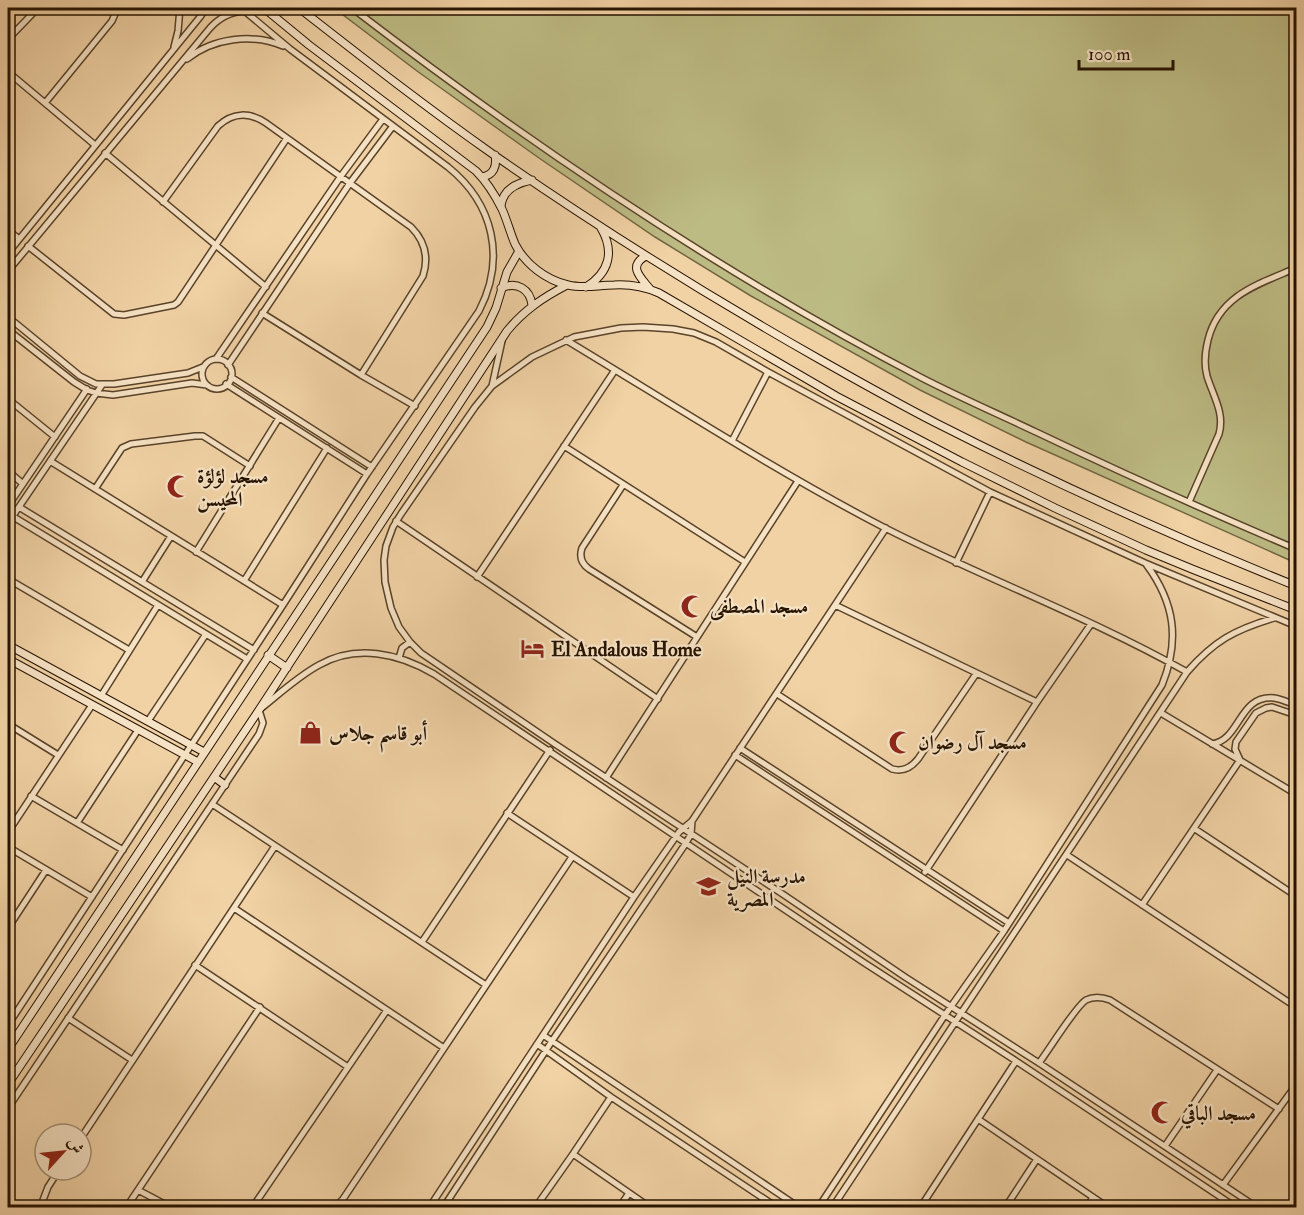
<svg xmlns="http://www.w3.org/2000/svg" width="1304" height="1215" viewBox="0 0 1304 1215" font-family="'IM FELL Double Pica',Amiri,serif">
<style>
.green{fill:#bdbb84;stroke:#726742;stroke-width:1.5}
.lines{fill:none;stroke-linecap:round;stroke-linejoin:round}
.street-casing{stroke:#594329;stroke-width:8}
.secondary-casing{stroke:#261300;stroke-width:9}
.street{stroke:#f6e2c4;stroke-width:5}
.secondary{stroke:#f6e2c4;stroke-width:7}
.labels{text-anchor:middle;stroke-width:4.5;stroke-linejoin:round;paint-order:stroke}
.poi-label{font-size:20px;font-weight:bold;fill:#261300;stroke:#f6e2c4;text-anchor:start}
</style>
<rect width="100%" height="100%" fill="#f1d2a5"/>
<filter id="stains"><feTurbulence type="fractalNoise" baseFrequency=".00333" numOctaves="4"/><feColorMatrix values="0 0 0 0 .2 0 0 0 0 .09 0 0 0 0 .02 0 0 0 .5 -.17"/></filter>
<radialGradient id="worn" r=".72"><stop offset=".6" stop-color="#630" stop-opacity="0"/><stop offset="1" stop-color="#630" stop-opacity=".3"/></radialGradient>
<path class="green" d="M334,8h962v555l-270,-121 -106,-52 -169,-94 -96,-59 -116,-79 -122,-87z"/>
<g class="lines">
<defs>
<path id="street" d="M352,8c180,138 368,265 570,370 37,19 76,36 114,54 86,41 173,80 260,117
M8,39l30,-31
M174,47l4,-16 2,-23
M187,59c26,-21 65,-26 96,-13
M8,72l87,73
M45,103l67,-82 3,-7 1,-6
M105,153l161,134
M163,202l55,-76c15,-14 32,-14 48,-3l145,104c14,14 18,30 12,49l-62,99
M8,230l11,9
M28,246l86,68 10,1 50,-10 4,-3 109,-164
M8,253l192,-236 6,-9
M8,271l202,-243c9,-10 20,-16 34,-17
M262,313l99,62 54,31
M8,317l72,59 16,8h18l74,-11 15,-6
M8,330l66,52 13,8 9,3 17,2 79,-12 15,2
M566,340c106,64 211,132 321,189 99,50 204,89 300,143
M502,341l-10,45 -17,21 -74,107 -8,13 -7,19 -2,14 1,22 6,26 8,19 11,15 11,11 134,91 229,151 121,82 134,86 219,145
M216,359l125,-183 42,-57
M202 374a15 15 0 1 1 30 0a15 15 0 1 1-30 0Z
M228,365l122,-182 43,-57
M231,377l141,90
M226,384l141,90
M492,386l40,-29 42,-20 47,-9 22,-1 30,2 21,4 22,9 52,30 222,120 155,71 151,63
M8,399l47,38
M732,441l36,-69
M564,446l181,116
M50,461l233,144
M8,471l15,13
M623,485l-41,63c-3,9 0,16 7,21l108,68
M95,489l27,-41 9,-4 64,-8h8l47,30
M1189,502l30,-68c6,-21 -6,-38 -12,-58 -3,-11 -2,-24 1,-36 11,-45 51,-56 88,-72
M8,506l79,-117
M19,507l235,143
M12,516l235,143
M396,521l262,178
M8,523l94,-138
M196,552l83,-134
M956,563l34,-71
M477,577l138,-207
M8,579l121,71
M244,581l83,-133
M142,582l29,-46
M835,605l202,97
M399,658l3,-10 8,-6
M777,694l115,75c11,3 19,-1 26,-10l58,-85
M101,696l57,-91
M1161,713l135,81
M148,721l58,-87
M8,724l50,31
M1212,744c29,-4 26,-49 62,-46 8,1 15,5 22,7
M740,748l269,175
M735,755l269,176
M606,778l192,-297
M31,796l92,54
M212,804l274,181
M507,813l127,84
M77,823l61,-93
M1195,829l101,67
M8,832l84,-127
M8,847l84,50
M1067,855l229,152
M925,872l112,-170 54,-78
M1142,905l98,-145 -5,-11 1,-7 20,-29 10,-5 6,-1 24,8
M234,908l210,140
M8,928l38,-58
M422,942l128,-192
M195,965l153,102
M68,1018l64,42
M8,1025l275,-420 84,-131 112,-163c27,-52 15,-107 -31,-144l-158,-118 -49,-41
M543,1035l257,173
M537,1044l74,53 167,111
M1039,1063c10,-13 36,-56 47,-63 8,-4 16,-3 24,0l169,109
M8,1108l251,-374 4,-11 -4,-13c19,-15 38,-33 60,-45 37,-21 79,-12 115,9l429,288 153,99 221,147
M978,1119l131,89
M81,1138l194,-292
M1165,1146l52,-76
M573,1154l78,54
M1223,1185l73,-100
M138,1190l34,18
M341,1201l10,7
M40,1208l8,-21 11,-17
M126,1208l134,-201
M252,1208l135,-198
M337,1208l235,-351
M429,1208l205,-311 45,-65 13,-11 194,-293
M443,1208l109,-167 134,-198 5,-9 1,-13
M535,1208l38,-54 38,-57
M619,1208l10,-15
M818,1208l127,-193 59,-84 158,-246c18,-45 13,-82 -16,-121
M832,1208l355,-536c27,-31 47,-42 87,-54
M920,1208l96,-147
M1005,1208l32,-49
M1087,1208l6,-11"/>
<path id="secondary" d="M264,8l45,37 167,126c11,11 19,24 26,38 5,11 8,23 13,35 10,20 31,36 53,41 16,4 30,0 46,0 16,-1 31,2 45,8l177,103 126,66 93,46 91,42 46,19 104,41
M299,8c64,50 128,100 195,147 105,73 214,141 325,204 39,22 78,44 117,64 118,60 238,114 360,163
M482,177c12,-2 15,-11 13,-22
M501,207c1,-17 15,-24 31,-27
M646,256c-19,10 -5,22 4,33
M586,287c23,-14 29,-35 15,-59
M501,288c16,-7 29,1 31,17
M8,645l196,107
M268,655l19,13
M8,659l190,103
M214,777l11,8
M8,1049l479,-722 9,-19 11,-36 12,-21
M8,1084l251,-374 248,-379c17,-21 37,-34 60,-46"/>
</defs>
<use href="#street" class="street-casing"/>
<use href="#secondary" class="secondary-casing"/>
<use href="#street" class="street"/>
<use href="#secondary" class="secondary"/>
</g>
<defs>
<symbol id="mosque-bare" viewBox="-9 -9 18 18"><path d="M3.5-4.9A6 6 0 1 0 3.5 4.9A5 5 0 1 1 3.5-4.9Z" fill="#8f2418" stroke="#f6e2c4" stroke-width="2.5" paint-order="stroke"/></symbol>
<symbol id="hotel-bare" viewBox="-9 -9 18 18"><path d="M-6-4.5h1.5V1H6V5H4.5V3h-9V5H-6ZM-4 0a1.8 1.8 0 1 1 3.6 0ZM.5 0V-2.5h3Q6-2.5 6 0Z" fill="#8f2418" stroke="#f6e2c4" stroke-width="2.5" paint-order="stroke"/></symbol>
<symbol id="shop-bare" viewBox="-9 -9 18 18"><path d="M-5-2.5h2.3a2.7 3.5 0 0 1 5.4 0H5L5.5 6h-11ZM-1.5-2.5h3a1.5 2.3 0 0 0-3 0Z" fill="#8f2418" stroke="#f6e2c4" stroke-width="2.5" paint-order="stroke"/></symbol>
<symbol id="school-bare" viewBox="-9 -9 18 18"><path d="M0-5L7-2L0 1L-7-2ZM-4 1L0 2.5L4 1V4Q0 6-4 4Z" fill="#8f2418" stroke="#f6e2c4" stroke-width="2.5" paint-order="stroke"/></symbol>
</defs>
<g fill-rule="evenodd">
<use href="#mosque-bare" x="162" y="470" width="33" height="33"/>
<use href="#mosque-bare" x="676" y="590" width="33" height="33"/>
<use href="#hotel-bare" x="516" y="632" width="33" height="33"/>
<use href="#shop-bare" x="294" y="716" width="33" height="33"/>
<use href="#mosque-bare" x="884" y="726" width="33" height="33"/>
<use href="#school-bare" x="692" y="870" width="33" height="33"/>
<use href="#mosque-bare" x="1146" y="1096" width="33" height="33"/>
</g>
<g class="labels">
<g class="poi-label">
<text x="197" y="483">مسجد لؤلؤة<tspan x="197" dy="23">المحيسن</tspan></text>
<text x="710" y="613">مسجد المصطفى</text>
<text x="551" y="656">El Andalous Home</text>
<text x="329" y="740">أبو قاسم جلاس</text>
<text x="918" y="749">مسجد آل رضوان</text>
<text x="727" y="883">مدرسة النيل<tspan x="727" dy="23">المصرية</tspan></text>
<text x="1181" y="1120">مسجد الباقي</text>
</g>
</g>
<rect width="1304" height="1215" fill="none" stroke="#f1d2a5" stroke-width="30"/>
<rect x="9" y="9" width="1286" height="1197" fill="none" stroke="#261300" stroke-width="3"/>
<rect x="15" y="15" width="1274" height="1185" fill="none" stroke="#261300" stroke-width="1.5"/>
<g transform="translate(63 1152) rotate(63)"><circle r="28" fill="#f6e2c4" stroke="#a38f76" stroke-width="1.5"/>
<path d="M0-4.5L10 22L0 15L-10 22Z" fill="#8f2418"/>
<text y="-9" font-size="16" font-weight="bold" text-anchor="middle" fill="#261300">ش</text>
</g>
<path d="M1079 60v9h94v-9" fill="none" stroke="#261300" stroke-width="3"/>
<text x="1088" y="60" font-size="18" fill="#261300" stroke="#f6e2c4" stroke-width="4.5" paint-order="stroke">100 m</text>
<rect width="100%" height="100%" filter="url(#stains)"/>
<rect width="100%" height="100%" fill="url(#worn)"/>
</svg>
